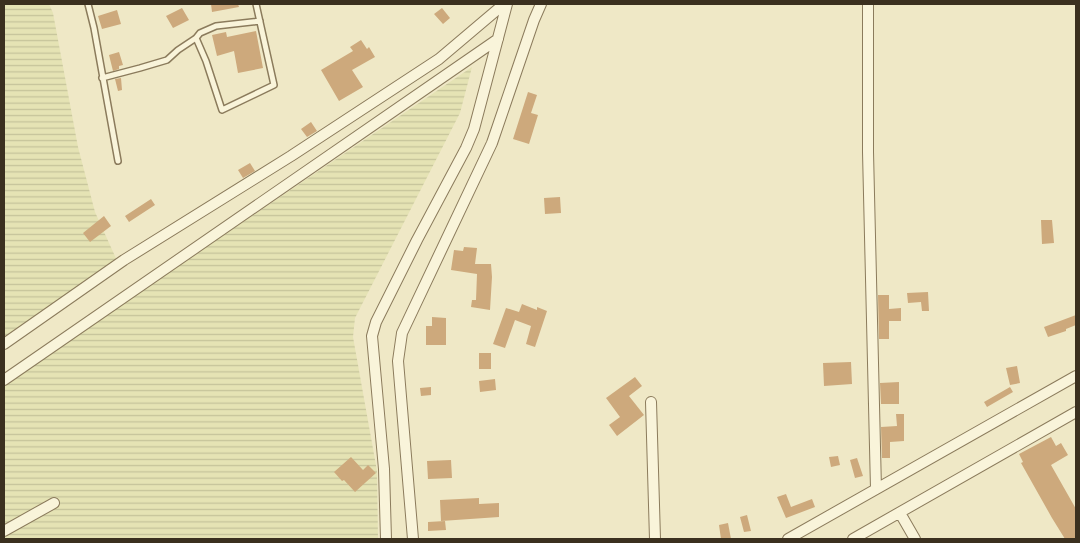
<svg xmlns="http://www.w3.org/2000/svg" width="1080" height="543" viewBox="0 0 1080 543" font-family="'Times New Roman',serif">
<style>
.farmland{fill:url(#farmland-rules)}
.building{fill:#cda97c}
.lines{fill:none;stroke-linecap:round;stroke-linejoin:round}
.lane-casing{stroke:#8b7b5c;stroke-width:8}
.street-casing{stroke:#8b7b5c;stroke-width:12}
.lane{stroke:#f9f4da;stroke-width:5}
.street{stroke:#f9f4da;stroke-width:10}
</style>
<defs>
<pattern id="farmland-rules" width="6" height="5" patternUnits="userSpaceOnUse" patternTransform="scale(1.25)"><rect width="6" height="5" fill="#e5e3b4"/><path d="M0 2.5h6" fill="none" stroke="#c5c39a"/></pattern>
</defs>
<rect width="100%" height="100%" fill="#efe8c6"/>
<path class="farmland" d="M4,4h45l4,9 25,134 17,65 24,53 -115,72z
M472,67l-12,46 -105,205 -2,19 24,134 1,68h-374v-155z"/>
<path class="building" d="M211,4h27l1,3 -27,5z
M182,8l7,12 -16,8 -7,-12z
M442,8l8,10 -7,6 -9,-10z
M117,10l4,14 -19,5 -4,-13z
M256,31l7,37 -25,5 -4,-22 -17,5 -5,-21 14,-3 1,5z
M361,40l6,9 2,-2 6,10 -23,13 11,17 -24,14 -18,-31 32,-19 -3,-4z
M119,52l4,13 -4,1v3l-6,2 -4,-16z
M121,78l1,12 -4,1 -3,-12z
M528,92l9,3 -6,18 7,2 -9,29 -16,-5z
M311,122l6,9 -10,6 -6,-8z
M250,163l5,8 -12,7 -5,-8z
M560,197l1,16 -16,1 -1,-16z
M151,199l4,6 -26,17 -4,-6z
M104,216l7,10 -21,16 -7,-9z
M1041,220h11l2,23 -12,1z
M464,247l13,1 -2,16h16l1,13 -2,33 -19,-3 1,-7h4l1,-26 -26,-4 3,-20 9,1z
M928,292l1,19h-7l-1,-9 -13,1 -1,-10z
M878,295h11v14l12,-1v13h-12v18h-10z
M522,304l15,6v-3l10,4 -12,36 -9,-3 5,-18 -16,-6 -10,28 -12,-4 13,-36 13,4z
M1076,315v10l-10,4v2l-18,6 -4,-10z
M432,317l14,1v27h-20v-19h6z
M479,353h12v16h-12z
M851,362l1,22 -28,2 -1,-23z
M1017,366l3,17 -10,2 -4,-17z
M635,377l7,9 -13,10 15,19 -27,21 -8,-11 11,-8 -14,-19z
M495,379l1,11 -16,2 -1,-11z
M899,382v22h-18l-1,-21z
M431,387v8l-10,1 -1,-8z
M1010,387l3,5 -26,15 -3,-5z
M896,414h8v27l-14,1v16h-8l-1,-31 16,-1z
M1051,437l5,9 5,-3 7,12 -17,10 25,44v30h-11l-13,-21 -31,-55 2,-1 -4,-8z
M838,456l2,9 -9,2 -2,-10z
M351,457l12,13 5,-5 8,8 -21,19 -11,-12 -2,1 -8,-9z
M857,458l6,18 -8,2 -5,-18z
M451,460l1,18 -24,1 -1,-18z
M786,494l5,13 21,-8 3,8 -29,11 -9,-21z
M479,498v6l20,-1v14l-58,4 -1,-21z
M747,515l4,16 -7,1 -4,-15z
M445,521l1,9 -18,1v-9z
M728,523l3,16h-10l-2,-14z"/>
<g class="lines">
<defs>
<path id="lane" d="M88,4l6,24 24,133
M196,38l10,23 16,49 52,-25 -18,-81
M102,78l38,-10 27,-8 11,-10 18,-12 4,-5 16,-7 44,-5"/>
<path id="street" d="M868,5v147l8,337
M4,344l120,-84 167,-104 148,-97 65,-55
M4,380l494,-341
M651,402l4,137
M900,513l15,26
M4,531l50,-28
M386,539l-2,-70 -12,-133 4,-14 41,-82 49,-92 8,-19 33,-125
M413,539l-15,-178 4,-28 90,-190 42,-123 7,-16
M788,539l288,-163
M853,539l223,-127"/>
</defs>
<use href="#lane" class="lane-casing"/>
<use href="#street" class="street-casing"/>
<use href="#lane" class="lane"/>
<use href="#street" class="street"/>
</g>
<rect width="1080" height="543" fill="none" stroke="#3b301f" stroke-width="10"/>
</svg>
